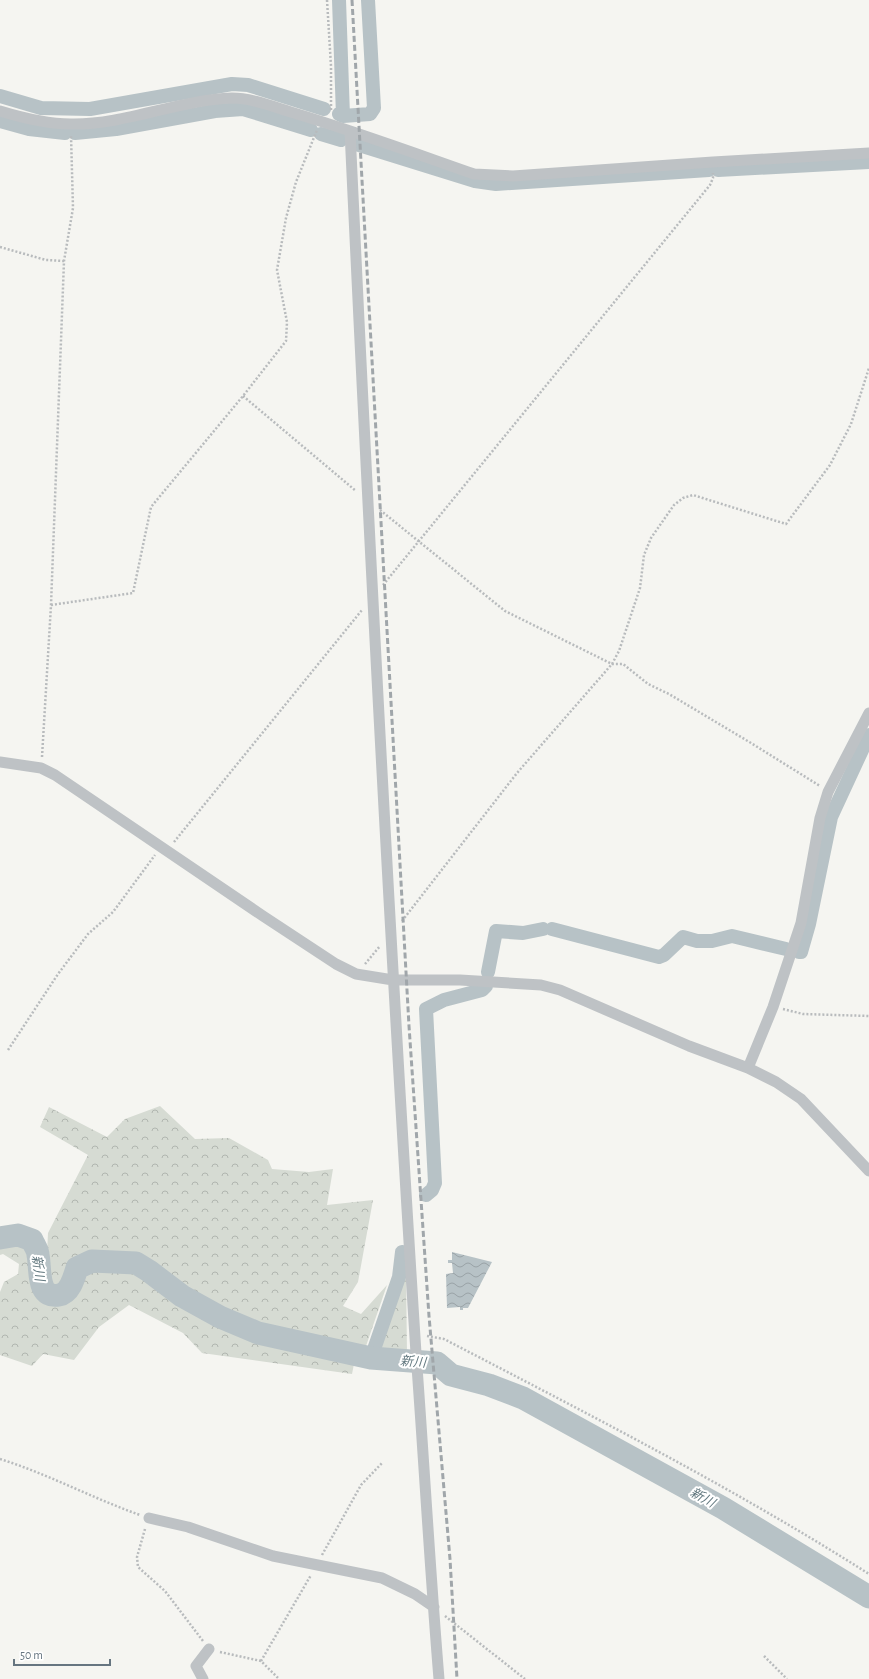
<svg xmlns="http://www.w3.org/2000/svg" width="869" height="1679" viewBox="0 0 869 1679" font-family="'Alegreya Sans','Noto Sans JP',sans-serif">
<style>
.forest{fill:url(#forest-crowns)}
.water{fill:url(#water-waves)}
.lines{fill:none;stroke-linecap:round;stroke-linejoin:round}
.canal{stroke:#b7c2c6;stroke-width:14}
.river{stroke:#b7c2c6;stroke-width:23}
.path{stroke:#b8bbbd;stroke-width:2.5;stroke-dasharray:2 2;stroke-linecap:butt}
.minor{stroke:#bec2c5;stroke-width:11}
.rail{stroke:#a0a6aa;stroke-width:3;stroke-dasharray:6 3;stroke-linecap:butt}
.labels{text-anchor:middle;stroke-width:4;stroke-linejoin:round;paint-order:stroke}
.water-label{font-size:13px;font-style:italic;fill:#61777e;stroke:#fff}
</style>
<defs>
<pattern id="forest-crowns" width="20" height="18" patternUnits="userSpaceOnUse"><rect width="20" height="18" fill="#d6dbd3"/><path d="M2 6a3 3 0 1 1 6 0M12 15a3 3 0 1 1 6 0" fill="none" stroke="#b1b6b0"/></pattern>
<pattern id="water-waves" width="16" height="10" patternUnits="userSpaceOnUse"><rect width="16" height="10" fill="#b7c2c6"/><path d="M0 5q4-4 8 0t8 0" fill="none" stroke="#99a2a6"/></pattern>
</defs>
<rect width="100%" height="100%" fill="#f5f5f1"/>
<path class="forest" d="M160,1106l35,33 34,-1 39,22 4,9 37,3 24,-3 -6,36 46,-5 -15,82 -15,24 18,8 26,-29 -21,61 -50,-9 -64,-17 -37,-15 -78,-51 -44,-1 -14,4 -14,14 -3,12 -11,3 -5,-12 2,-41 40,-78 -48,-28 9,-20 58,30 18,-18z
M11,1241l16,4 12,46 16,8c16,-6 21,-15 28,-30l16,-3 34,3 92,58 46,14 84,18 -3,15 -150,-21 -19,-20 -54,-28 -30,22 -25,33 -31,-6 -11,12 -32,-11v-63l4,-10 14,-8 1,-10 -16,-10 -3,1v-11z
M406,1274l1,80 -27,-3z"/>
<path class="water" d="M452,1252l40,10 -24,46h-5v2h-3v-3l-13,1 -1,-34 7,-1 -1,-10h-4v-3h4z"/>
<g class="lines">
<path class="canal" d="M339,0l4,116
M0,96l41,12 49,1 142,-25 16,1 76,24
M339,114l4,2 27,-2 4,-6 -6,-108
M0,121l29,8 36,4
M75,133l41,-4 99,-18 28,-2 68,21
M321,134l20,6
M356,144l119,37 21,3 213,-14
M718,170l151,-8
M552,929l107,28 5,-2 19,-18 14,4h15l20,-5 54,13
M799,952h2l8,-28 22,-107 38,-82
M488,972l8,-41 27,2 20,-4
M426,1195l6,-5 3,-7 -9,-174 18,-9 38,-10 4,-4
M371,1358l28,-81 3,-25"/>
<path class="river" d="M0,1238l18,-3 14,5c2,5 6,10 6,15 3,13 -2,44 21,40 11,-2 15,-17 18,-27l15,-7 44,2 13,8 33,25 38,21 38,16 113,25 66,5 14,12 38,10 34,13 200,110 146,89"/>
<path class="path" d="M327,0l4,66v46
M0,247l46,13 18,1
M243,396l113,95
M380,510l125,101 107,53h11l25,20 21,10 82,49 69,43
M383,585l327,-400 3,-7v-5
M51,605l82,-12 18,-86 92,-111 43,-55 1,-19 -10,-52 9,-52 10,-36 21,-52
M42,757l9,-152 13,-344 9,-53 -2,-73
M174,842l188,-232
M402,921l115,-148 95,-109 7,-13 21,-63 4,-33 7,-17 23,-33 9,-7 10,-3 93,29 44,-59 21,-41 18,-56
M365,964l15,-18
M783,1009l20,5 66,2
M8,1050l50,-76 30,-40 25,-22 42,-57
M427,1336l17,3c144,75 288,148 425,235
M0,1459c48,15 92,39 140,56
M145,1529l-8,28 1,10 27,24 38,50
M322,1555l39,-70 22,-23
M445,1616l80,63
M220,1652l41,9 18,18
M764,1656l23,23
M261,1661l50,-86"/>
<path class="minor" d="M0,111c23,7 47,13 71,13 54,1 107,-24 161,-26 20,0 42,9 62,15 60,18 120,40 180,61l39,2 200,-14 156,-9
M350,131c19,408 40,815 66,1222 8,108 14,217 23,326
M0,762l41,6 14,7 208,141 73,48 20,10 37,6h67l81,5 19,5 129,56 59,22 28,14 25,17 68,72
M748,1068l25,-61 28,-84 19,-105 8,-26 41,-79
M149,1518l39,9 85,29 109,22 33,16 19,13
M203,1679l-7,-13 13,-17"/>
<path class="rail" d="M352,0l57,1026 20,290 21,243 7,120"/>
</g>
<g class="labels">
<g class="water-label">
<text transform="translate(39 1268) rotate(82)" y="5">新川</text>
<text transform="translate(413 1361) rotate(4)" y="5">新川</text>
<text transform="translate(703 1497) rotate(29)" y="5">新川</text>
</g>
</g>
<path d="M14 1659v6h96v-6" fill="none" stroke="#667580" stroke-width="2"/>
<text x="20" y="1659" font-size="12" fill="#667580" stroke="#ffffff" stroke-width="3" paint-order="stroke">50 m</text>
</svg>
